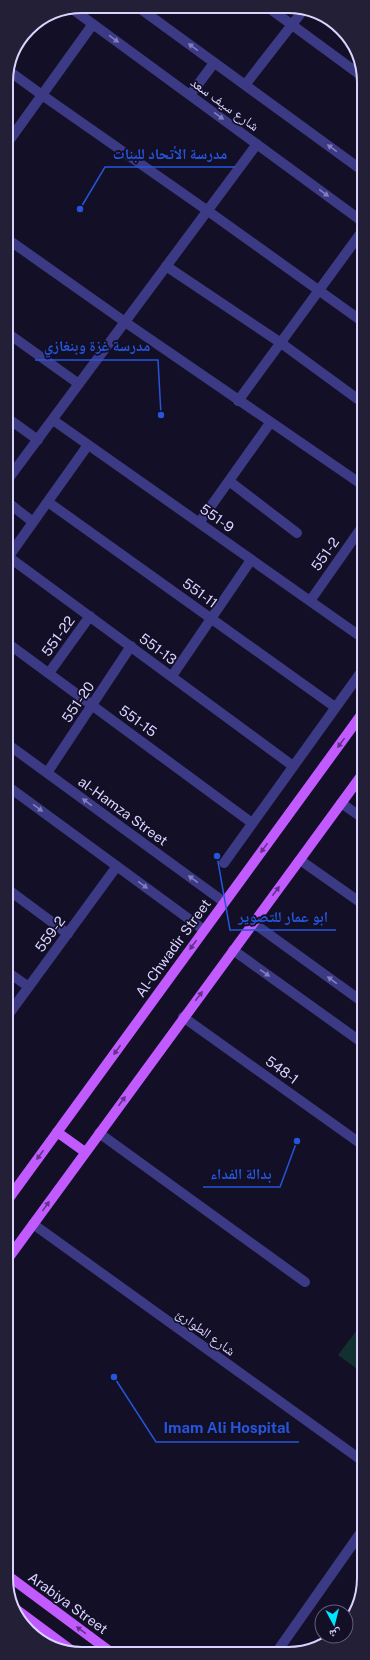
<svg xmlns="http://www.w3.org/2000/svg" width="370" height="1660" viewBox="0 0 370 1660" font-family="'Public Sans','Noto Naskh Arabic',sans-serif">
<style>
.pitch{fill:#12302f}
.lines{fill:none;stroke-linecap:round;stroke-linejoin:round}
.minor{stroke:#3d3a85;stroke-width:10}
.major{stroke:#c25bff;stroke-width:10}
.oneway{fill:#837fbc}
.oneway2{fill:#623188}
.labels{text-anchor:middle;stroke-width:3.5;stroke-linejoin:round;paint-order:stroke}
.street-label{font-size:14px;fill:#d9d4ff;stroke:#130f26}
.rim{fill:none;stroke:#d9d4ff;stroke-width:2}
.leader{fill:none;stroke:#2655da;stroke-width:1.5}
.callout-dot{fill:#2655da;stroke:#130f26;stroke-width:1.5}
.callout-label{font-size:15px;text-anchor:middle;font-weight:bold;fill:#2655da;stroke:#130f26;stroke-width:3.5;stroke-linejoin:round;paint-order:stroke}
</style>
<rect width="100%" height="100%" fill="#130f26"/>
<path class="pitch" d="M364,1321v53l-26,-19z"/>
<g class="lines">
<path class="minor" d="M138,7l225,164
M71,8l292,214
M269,8l94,69
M9,71l33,24 166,116 155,111
M245,85l60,-77
M190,95l24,-32
M6,145l87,-121
M6,238l119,84 239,164
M166,266l115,77 82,60
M6,332l73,52
M238,401l125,-171
M6,417l32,23
M53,420l311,219
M229,481l68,52
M6,482l251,-338
M6,501l27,21
M48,502l287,205
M199,523l71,-100
M6,555l287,211
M9,556l79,-111
M310,601l54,-77
M6,642l246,181
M49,673l41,-57
M172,676l79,-116
M6,743l218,159
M47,773l84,-127
M6,785l198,145
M341,803l23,16
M300,860l64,45
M224,863l140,-195
M6,888l62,46
M252,922l112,81
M233,950l131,94
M6,971l23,16
M183,1017l181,129
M6,1018l111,-152
M99,1133l206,149
M33,1224l331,238
M276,1653l88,-125"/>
<path class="major" d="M57,1132l28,20
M7,1201l357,-490
M7,1260l357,-488
M7,1575l105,78
M17,1610l58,43"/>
</g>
<defs><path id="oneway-solid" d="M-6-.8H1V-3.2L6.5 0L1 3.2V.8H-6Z"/></defs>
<g class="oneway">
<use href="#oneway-solid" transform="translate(114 39) rotate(36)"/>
<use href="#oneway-solid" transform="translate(193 47) rotate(-144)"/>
<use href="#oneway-solid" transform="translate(219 116) rotate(36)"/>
<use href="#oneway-solid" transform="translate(332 148) rotate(-144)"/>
<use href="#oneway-solid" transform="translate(324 193) rotate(36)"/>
<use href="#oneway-solid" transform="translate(87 802) rotate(-144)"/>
<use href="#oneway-solid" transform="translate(38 808) rotate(36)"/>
<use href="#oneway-solid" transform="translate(193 879) rotate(-144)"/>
<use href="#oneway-solid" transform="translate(143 885) rotate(36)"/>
<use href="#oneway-solid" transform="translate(265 973) rotate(35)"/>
<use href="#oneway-solid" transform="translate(332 980) rotate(-144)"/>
</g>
<g class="oneway2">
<use href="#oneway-solid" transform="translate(341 743) rotate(126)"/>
<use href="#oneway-solid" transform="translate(264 848) rotate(126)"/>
<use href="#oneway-solid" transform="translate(276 891) rotate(-53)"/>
<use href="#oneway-solid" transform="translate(193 945) rotate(126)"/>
<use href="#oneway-solid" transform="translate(199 996) rotate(-53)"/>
<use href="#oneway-solid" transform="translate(117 1050) rotate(126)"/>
<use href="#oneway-solid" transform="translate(122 1101) rotate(-54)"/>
<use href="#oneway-solid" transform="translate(40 1155) rotate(126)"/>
<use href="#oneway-solid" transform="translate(46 1206) rotate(-54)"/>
<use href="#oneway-solid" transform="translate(81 1630) rotate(-144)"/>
</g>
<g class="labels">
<g class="street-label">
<text transform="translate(225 104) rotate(36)" y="5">شارع سيف سعد</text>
<text transform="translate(217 518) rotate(35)" y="5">551-9</text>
<text transform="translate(325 554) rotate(-55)" y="5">551-2</text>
<text transform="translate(200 593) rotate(36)" y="5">551-11</text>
<text transform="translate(58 636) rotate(-54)" y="5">551-22</text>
<text transform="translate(158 649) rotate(36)" y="5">551-13</text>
<text transform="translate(78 702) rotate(-56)" y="5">551-20</text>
<text transform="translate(138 721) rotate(36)" y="5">551-15</text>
<text transform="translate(123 811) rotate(36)" y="5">al-Hamza Street</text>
<text transform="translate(50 934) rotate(-54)" y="5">559-2</text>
<text transform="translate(173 948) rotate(-54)" y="5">Al-Chwadir Street</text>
<text transform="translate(282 1070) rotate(36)" y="5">548-1</text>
<text transform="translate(206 1332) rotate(36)" y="5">شارع الطوارئ</text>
<text transform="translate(68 1603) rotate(36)" y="5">Arabiya Street</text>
</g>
</g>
<path d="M0 0H370V1660H0ZM82 13H288A69 69 0 0 1 357 82V1578A69 69 0 0 1 288 1647H82A69 69 0 0 1 13 1578V82A69 69 0 0 1 82 13Z" fill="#231f37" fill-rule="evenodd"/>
<path class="rim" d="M82 13H288A69 69 0 0 1 357 82V1578A69 69 0 0 1 288 1647H82A69 69 0 0 1 13 1578V82A69 69 0 0 1 82 13Z"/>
<path class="leader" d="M80 209L105 167H235M161 415L158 360H35M217 856L230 930H336M297 1141L280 1187H203M114 1377L156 1442H299"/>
<g class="callout-dot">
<circle cx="80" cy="209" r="4"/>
<circle cx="161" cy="415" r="4"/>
<circle cx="217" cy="856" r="4"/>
<circle cx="297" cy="1141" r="4"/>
<circle cx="114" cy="1377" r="4"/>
</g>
<g class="callout-label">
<text x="170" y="159">مدرسة الأتحاد للبنات</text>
<text x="97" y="351">مدرسة غزة وبنغازي</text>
<text x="283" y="922">ابو عمار للتصوير</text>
<text x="241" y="1179">بدالة الفداء</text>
<text x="227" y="1433">Imam Ali Hospital</text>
</g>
<g transform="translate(334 1624) rotate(173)"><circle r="19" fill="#130f26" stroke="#625e7d"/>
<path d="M0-3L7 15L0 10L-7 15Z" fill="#00e5ff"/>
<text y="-6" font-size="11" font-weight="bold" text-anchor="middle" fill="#d9d4ff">ش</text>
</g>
</svg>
